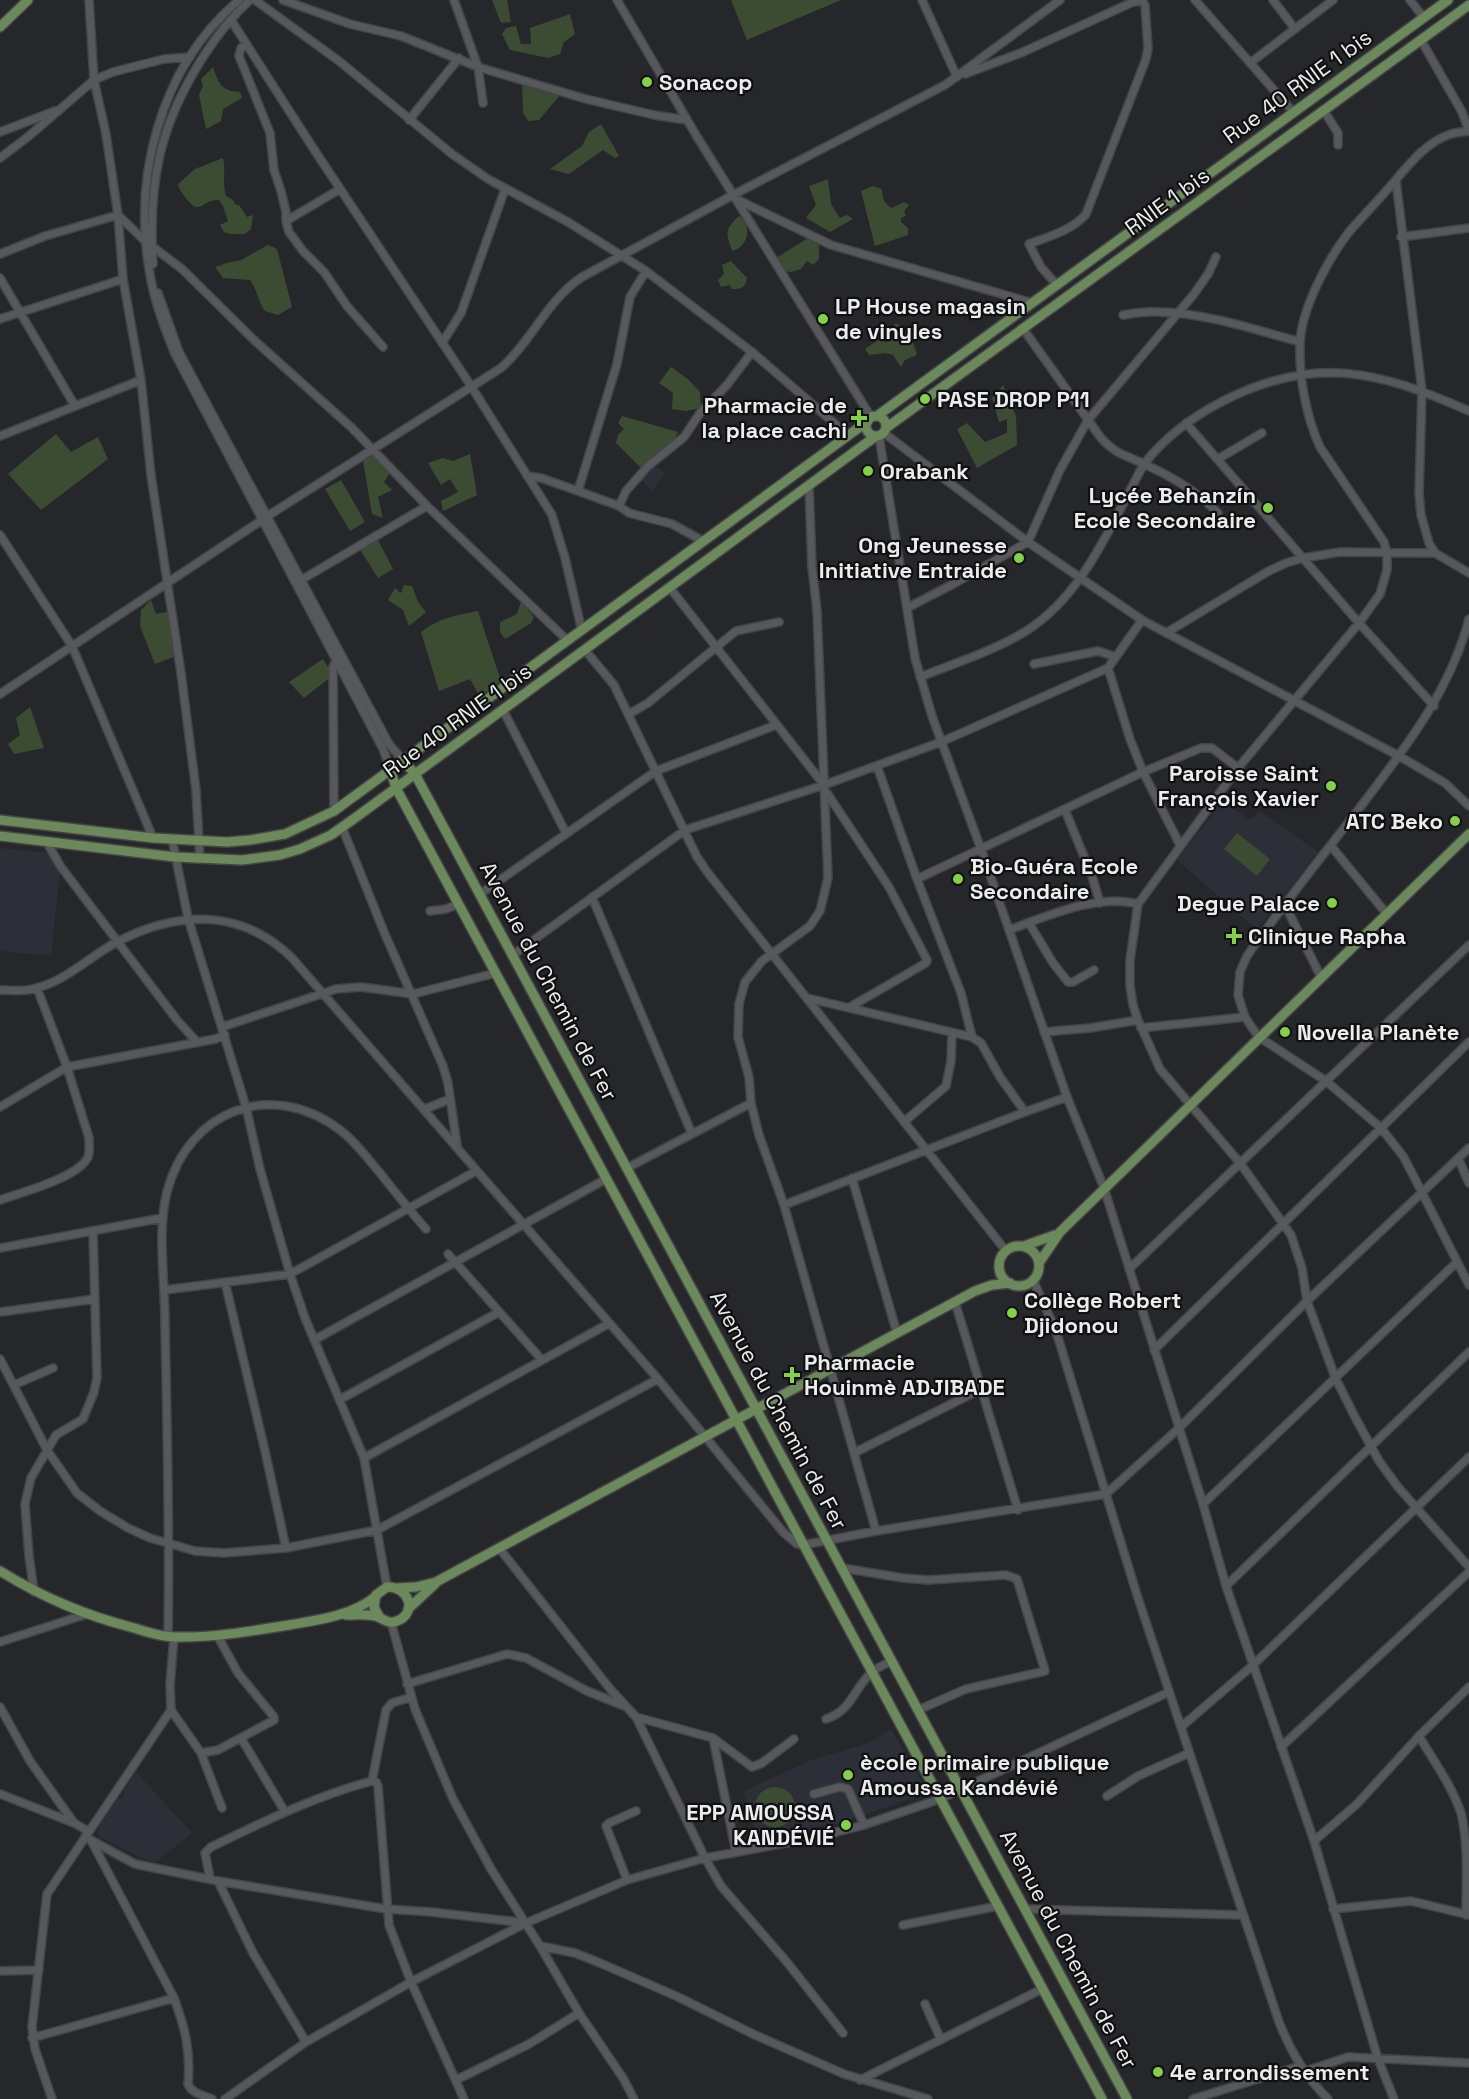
<svg xmlns="http://www.w3.org/2000/svg" width="1469" height="2099" viewBox="0 0 1469 2099" font-family="'Space Grotesk',sans-serif">
<style>
.built{fill:#2c2f37}
.green{fill:#3c4c33}
.lines{fill:none;stroke-linecap:round;stroke-linejoin:round}
.stream{stroke:#070f36;stroke-width:2}
.minor-casing{stroke:#444548;stroke-width:10}
.major-casing{stroke:#444548;stroke-width:12}
.minor{stroke:#57585b;stroke-width:7}
.major{stroke:#6b895a;stroke-width:9}
.poi-dot{fill:#85cf4d;stroke:#101011;stroke-width:2}
.labels{text-anchor:middle;stroke-width:4.5;stroke-linejoin:round;paint-order:stroke}
.poi-label{font-size:22px;font-weight:bold;fill:#ebecee;stroke:#101011;text-anchor:start}
.street-label{font-size:22px;fill:#ebecee;stroke:#101011}
</style>
<rect width="100%" height="100%" fill="#26272a"/>
<path class="built" d="M652,464l13,9 -13,19 -11,-13z
M1223,801l27,19 10,-9 58,41 -61,78 -80,-70z
M0,848l49,5 11,18 -9,85 -51,-5z
M891,1729l38,64 -94,31 -79,13 -12,-46 67,-31 58,-17z
M136,1772l56,61 -36,29 -13,-3 -44,-22 -2,-7 21,-32h5l2,-3 -1,-5z"/>
<path class="green" d="M492,0h15l4,22 -10,1z
M731,0h110l-94,40z
M570,14l5,20 -11,8 -4,12 -12,4 -38,-8 -8,-16 4,-6 10,-2 5,18h10l-1,-16z
M213,67c6,17 8,24 27,25l2,6 -19,11 -2,12 -15,8 -7,-34 4,-9 -2,-7z
M522,80l38,15 -21,25 -11,1 -5,-8z
M601,124l18,32 -4,2 -12,-8 -34,24 -19,-5 32,-23 7,-14z
M223,158c3,13 -1,25 3,38l6,3 4,6h3l8,12 6,-2 -2,14 -6,5h-15l-6,-2 -4,-7 8,-4 -5,-15 -4,-6c-20,0 -18,18 -34,-3 -3,-5 -6,-7 -7,-13l17,-15z
M828,179l3,25 9,14 7,-3 6,4 -23,13 -24,-14 10,-13 -7,-19z
M873,186l9,3c1,10 1,14 10,19l12,-6 5,3 -5,6 2,5 -5,2v4l7,6v7l-33,11 -14,-55z
M739,216c14,11 9,31 -7,35 -6,-18 -8,-21 7,-35z
M808,238l11,6v15l-6,6 -6,-4 -6,8 -10,3 -12,-2 -6,-10z
M268,245l9,4 15,58 -14,8 -13,-4c-7,-10 -8,-21 -15,-31l-27,-2 -8,-11 12,-4 14,-3z
M731,261l16,17c-2,10 -5,11 -15,11l-3,-4 -8,2 -3,-7 6,-6 -2,-9z
M894,324h4c9,7 17,20 19,31l-12,5 -4,7 -8,-12 -8,-2 -16,2 -4,-6 16,-11 5,4 7,-4z
M671,367l17,12 12,13 1,16 -15,3 -14,-2 1,-16 -14,-10z
M1003,385l13,31 1,29 -40,23 -20,-39 10,-6 18,19 22,-9v-14l-8,3 -7,-24z
M622,416l56,16 -4,8 -33,28 -25,-25 2,-8 6,-6 -6,-6z
M56,434l15,18 27,-15 10,22 -67,51 -33,-36z
M376,453l16,17 -8,12 8,8 -14,7 5,21 -11,-4 -9,-53z
M470,454l7,41 -34,16 -2,-10 17,-9 -8,-13 -9,6 -13,-22 15,-5 10,3z
M341,480l24,42 -15,9 -25,-42z
M377,538l16,31 -15,9 -19,-30z
M404,585l8,1 6,16 8,10 -17,14 -6,-16 -15,-10 7,-12 6,5z
M151,600l5,14 16,-3 7,44 -24,9 -15,-38 1,-16z
M521,602l13,15 -3,6 -26,16 -5,-7v-10l17,-8z
M478,611l23,70 -21,16 -10,-18 -31,12 -18,-59c17,-14 36,-17 57,-21z
M323,659l10,16 -29,23 -15,-16z
M30,707l14,41 -30,6 -6,-10 12,-9 -4,-17z
M1237,833l33,26 -13,17 -33,-27z
M755 1807a20 20 0 1 1 40 0a20 20 0 1 1-40 0Z"/>
<g class="lines">
<path class="stream" d="M415,785l78,144"/>
<defs>
<path id="minor" d="M89,0l5,80 12,54 12,81 5,64 18,101 10,95 30,198 15,117 4,69
M239,0c-80,68 -108,180 -88,280 5,26 14,50 24,74l208,395 7,19
M255,0l84,61 113,93 36,25 80,43 78,49 106,81 96,83
M283,0l67,24 51,12 77,31 57,17 51,15 68,16 33,5
M454,0l24,67 5,36
M617,0l79,135 175,282
M922,0l35,77
M1195,0l99,113
M1273,0l22,29
M1410,0l14,18
M231,20l82,128 158,238 81,129 13,43 17,73
M1421,40l41,72 7,19
M245,45l-4,3 -2,8 31,77 4,37 7,21 5,21v9l3,11 14,19 21,21 23,34 36,41
M1250,63l83,-63
M965,74l58,-22 110,-50 9,-1 3,4 3,43 -2,11 -60,155c-13,16 -38,23 -57,30l12,23 16,18
M1324,111l14,22v12
M409,120l50,-62
M1469,131c-6,1 -12,1 -18,3 -27,8 -47,37 -65,57 -12,14 -25,27 -37,41 -21,27 -48,77 -49,112 -1,34 6,72 20,103l64,95 3,11v17l-7,24 -21,29 -121,145 -100,136 -8,56v26l3,19 5,15 22,49 80,94 51,72 11,33 5,33 28,76 20,40 24,44 19,26 71,80
M0,132l55,-21
M0,158l29,-22 65,-56 19,-8 51,-13 26,-2
M1396,181l26,209 -3,103 2,22 8,28 6,10 34,20
M736,199l95,46 202,58
M286,221l54,-32
M1401,237l68,-9
M153,247l29,22 72,71 98,88 75,78 141,135
M0,254l45,-18 73,-21 29,28
M153,264c-5,-81 6,-138 50,-207 13,-20 28,-40 47,-57
M0,278l75,128
M158,293l21,59 210,392 13,15
M1123,315c12,-2 25,-4 37,-3 45,1 97,18 140,30
M0,319l123,-40
M1024,330l77,108c14,16 25,17 43,26 27,12 53,27 74,49
M442,343l19,-30 44,-124
M1186,423l173,200 75,83
M884,433l144,109 114,78 257,136 46,27 24,23
M0,436l141,-56
M879,436l36,222 17,58 49,133 86,248 37,91 99,316 23,82 88,255 64,218 16,40
M1218,459l44,-26
M527,476l14,2 37,13 41,15 10,7 43,11 31,17
M809,485l3,82 5,44 11,267 -8,33 -10,15 -48,35 -17,21 -6,22 -1,33 11,40 2,26 8,32 25,70 92,326
M578,491l39,-127 13,-67 16,-26
M619,506l7,-15 22,-25 36,-29 16,-24 27,-28 25,-33
M266,517l235,-149c31,-27 46,-68 81,-91l151,-82 212,-110 115,-85
M0,535l72,111 81,192
M301,580l126,-74
M670,588l154,197
M907,608l50,-26 71,-40 32,-72 28,-50 106,-126 14,-20 8,-17
M1469,619c-17,66 -57,120 -98,174 -41,54 -85,107 -124,163l-7,16 -2,23 7,22 8,12 6,8 67,44 55,47 22,28 10,19 56,110
M1166,633l101,-61 19,-9 17,-5 37,-6 95,1
M585,650l29,35 83,172 11,16 298,378
M1034,664l64,-13 18,6
M1108,668l22,71 13,33 37,73
M920,677c35,-14 74,-26 106,-46 58,-36 86,-109 118,-167 21,-27 48,-47 79,-63 92,-47 156,-30 246,10
M0,694l262,-174
M503,710l63,123
M629,714l19,-11 88,-72 43,-9
M877,766l40,113 44,114 11,44 9,6 19,34 25,35
M827,793l62,94 38,73 -1,3 -76,44
M1065,810l27,66 8,27
M334,811l-1,-144 4,-7
M342,827l42,105 59,134 5,17 9,62
M172,839l16,79 58,189 14,62 30,105 15,44 59,140 23,129
M46,841l15,26 116,153 20,22
M1331,846l55,67
M917,879l226,-107 58,-24h11l26,20
M480,894l176,-123 120,-46
M592,897l100,237
M1285,905l36,72
M430,911l16,-2 12,-5
M1029,923l24,40 15,19h5l21,-12
M1009,930c38,-14 90,-37 129,-26
M513,955l172,-125 139,-45 117,-43 167,-74 34,-48
M0,990c9,0 19,1 27,0 35,-5 59,-31 88,-47 62,-33 126,-35 177,15l366,421 125,153 14,12 6,1 73,-14 230,-37 72,-65 129,-128 162,-153
M807,998l165,39
M222,1027l114,-38 25,-2 52,7 83,-21
M1141,1028l104,-11
M1044,1032l46,-4 48,-8
M0,1107l67,-40 148,-28 10,-4
M425,1109l25,-10
M904,1122l42,-36 5,-25 1,-28
M1458,1158l11,25
M627,1168l124,-65
M852,1178l45,155
M0,1200c22,-8 78,-22 88,-43 2,-6 1,-13 1,-19l-22,-71 -30,-79
M784,1205l241,-93 42,-15
M0,1248l162,-30
M448,1254l94,106
M1129,1269l340,-324
M1033,1280l23,51 81,264 142,427c12,30 26,54 49,77
M225,1282l40,169 21,97
M165,1290l125,-16 186,-103
M955,1302l63,208
M0,1312l95,-13
M314,1340l292,-161
M1154,1350l315,-308
M0,1359l47,91 30,43 23,18 28,17 22,10 45,13 29,2 62,-5 91,-18 281,-151
M14,1385l39,-17
M341,1399l158,-87
M856,1452l125,-63
M364,1458l244,-134
M1203,1504l254,-242
M499,1548l112,142 25,27 69,141 16,28 65,75 57,72
M842,1568l61,10 25,2 78,-5 11,4 28,92 -79,18 -48,21
M1226,1586l243,-234
M34,1592l-5,-36 -4,-52 6,-26 25,-43 27,-16 11,-27 3,-14 -4,-147
M391,1622l24,87 38,90 38,70 49,77 39,67 44,65 11,21
M168,1636c2,-104 -1,-209 -3,-313 0,-40 -8,-94 2,-131 21,-82 105,-114 173,-62 16,12 27,28 40,43 15,19 30,38 46,56
M174,1637l-4,48 1,25 30,43 17,-3 56,-30v-3l-36,-44 -21,-38
M0,1642l87,-28
M407,1684l100,-30 19,4 61,33 37,15
M0,1707l30,54 44,62 14,8
M636,1717l77,21 39,29 10,-4 32,-24
M826,1719c26,-9 27,-29 45,-46 5,-5 14,-9 21,-12
M1181,1727l71,-61 217,-209
M1419,1736c14,24 33,50 42,77 8,33 5,68 5,102
M241,1738l44,74
M713,1738l23,114
M1281,1747l188,-175
M201,1753l21,55
M372,1781l14,-71 6,-7 19,-6
M0,1794l74,29
M814,1794l26,-7 8,2 16,36
M1107,1796l31,-20 51,-23
M85,1837l50,27 83,17 168,28 46,3 94,11
M1314,1841l43,-37 62,-68 50,-49
M92,1842l82,156c11,30 17,53 14,86 4,10 15,11 24,15
M210,1878l-5,-25 6,-6c52,-25 104,-51 161,-66l4,1 2,4 11,139 22,57 53,117
M627,1880l-21,-54 3,-3 27,-12
M218,1881l35,72 53,89
M1025,1909l217,6
M1333,1909l78,-8 58,14
M903,1925l95,-19
M540,1946l35,7 25,10 76,33 79,39 89,39 84,25
M0,1971l39,-1
M925,2004l16,36
M32,2038l142,-40
M1303,2072l45,-15 121,6
M456,2080l73,-36 50,-31
M860,2080l182,-91
M52,2099l-17,-50 -3,-22 15,-133 124,-184
M225,2099l81,-57 105,-60 115,-59 101,-43 78,-22 108,-20 51,-13 76,-26 229,-107
M1193,2099l107,-33"/>
<path id="major" d="M0,27l28,-27
M866 426a10 10 0 1 1 20 0a10 10 0 1 1-20 0Z
M877,416l571,-416
M886,428l583,-423
M402,759l13,15 712,1325
M390,768l6,20 706,1311
M0,820l153,18 74,4 23,-2 35,-6 49,-23 534,-390
M0,836l175,21 67,3 38,-5 20,-6 31,-14 24,-17 521,-382
M1024,1246l31,-11
M999 1266a20 20 0 1 1 40 0a20 20 0 1 1-40 0Z
M1039,1263l21,-31 409,-398
M0,1571c44,27 84,44 134,57 13,4 27,9 41,9 38,1 76,-6 114,-12 29,-5 62,-9 86,-28
M397,1588l19,-1 20,-5 539,-291 17,-6 18,-2
M408,1609l27,-25
M346,1615c9,0 19,-1 29,1 8,2 13,9 22,5 21,-8 12,-35 -10,-34l-11,8 -2,12 6,11"/>
</defs>
<use href="#minor" class="minor-casing"/>
<use href="#major" class="major-casing"/>
<use href="#minor" class="minor"/>
<use href="#major" class="major"/>
</g>
<g class="poi-dot">
<circle cx="647" cy="82" r="6"/>
<circle cx="823" cy="319" r="6"/>
<circle cx="925" cy="399" r="6"/>
<path d="M856 409h6v6h6v6h-6v6h-6v-6h-6v-6h6z"/>
<circle cx="868" cy="471" r="6"/>
<circle cx="1268" cy="508" r="6"/>
<circle cx="1019" cy="558" r="6"/>
<circle cx="1331" cy="786" r="6"/>
<circle cx="1455" cy="821" r="6"/>
<circle cx="958" cy="879" r="6"/>
<circle cx="1332" cy="903" r="6"/>
<path d="M1231 927h6v6h6v6h-6v6h-6v-6h-6v-6h6z"/>
<circle cx="1285" cy="1032" r="6"/>
<circle cx="1012" cy="1313" r="6"/>
<path d="M789 1366h6v6h6v6h-6v6h-6v-6h-6v-6h6z"/>
<circle cx="848" cy="1775" r="6"/>
<circle cx="846" cy="1825" r="6"/>
<circle cx="1158" cy="2072" r="6"/>
</g>
<g class="labels">
<g class="poi-label">
<text x="659" y="90">Sonacop</text>
<text x="835" y="314">LP House magasin<tspan x="835" dy="25">de vinyles</tspan></text>
<text x="937" y="407">PASE DROP P11</text>
<text x="847" y="413" text-anchor="end">Pharmacie de<tspan x="847" dy="25">la place cachi</tspan></text>
<text x="880" y="479">Orabank</text>
<text x="1256" y="503" text-anchor="end">Lycée Behanzín<tspan x="1256" dy="25">Ecole Secondaire</tspan></text>
<text x="1007" y="553" text-anchor="end">Ong Jeunesse<tspan x="1007" dy="25">Initiative Entraide</tspan></text>
<text x="1319" y="781" text-anchor="end">Paroisse Saint<tspan x="1319" dy="25">François Xavier</tspan></text>
<text x="1443" y="829" text-anchor="end">ATC Beko</text>
<text x="970" y="874">Bio-Guéra Ecole<tspan x="970" dy="25">Secondaire</tspan></text>
<text x="1320" y="911" text-anchor="end">Degue Palace</text>
<text x="1248" y="944">Clinique Rapha</text>
<text x="1297" y="1040">Novella Planète</text>
<text x="1024" y="1308">Collège Robert<tspan x="1024" dy="25">Djidonou</tspan></text>
<text x="804" y="1370">Pharmacie<tspan x="804" dy="25">Houinmè ADJIBADE</tspan></text>
<text x="860" y="1770">ècole primaire publique<tspan x="860" dy="25">Amoussa Kandévié</tspan></text>
<text x="834" y="1820" text-anchor="end">EPP AMOUSSA<tspan x="834" dy="25">KANDÉVIÉ</tspan></text>
<text x="1170" y="2080">4e arrondissement</text>
</g>
<g class="street-label">
<text transform="translate(1297 86) rotate(-36)" y="8">Rue 40 RNIE 1 bis</text>
<text transform="translate(1167 201) rotate(-36)" y="8">RNIE 1 bis</text>
<text transform="translate(457 720) rotate(-36)" y="8">Rue 40 RNIE 1 bis</text>
<text transform="translate(549 981) rotate(62)" y="8">Avenue du Chemin de Fer</text>
<text transform="translate(779 1410) rotate(62)" y="8">Avenue du Chemin de Fer</text>
<text transform="translate(1069 1949) rotate(62)" y="8">Avenue du Chemin de Fer</text>
</g>
</g>
</svg>
